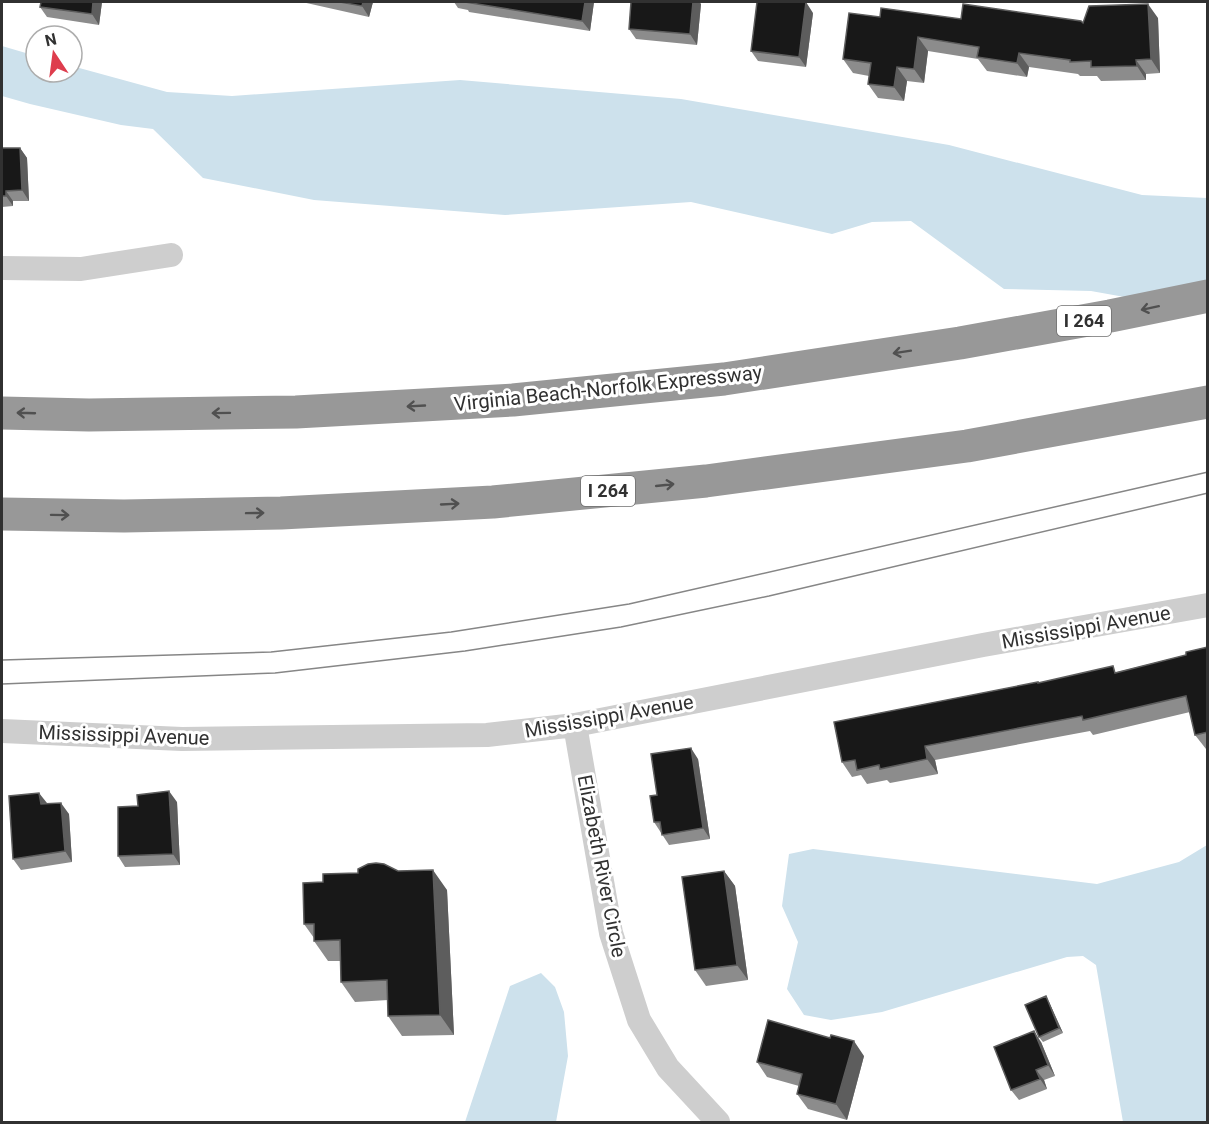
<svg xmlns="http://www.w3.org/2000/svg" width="1209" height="1124" viewBox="0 0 1209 1124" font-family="Roboto,sans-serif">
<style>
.water{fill:#cde1ec}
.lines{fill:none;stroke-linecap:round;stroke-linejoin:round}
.street{stroke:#cecece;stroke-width:24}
.highway{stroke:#989898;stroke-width:33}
.tram{stroke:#868686;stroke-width:1.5}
.wall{fill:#8c8c8c}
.shaded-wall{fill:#5d5d5d}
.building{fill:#181818;stroke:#5d5d5d;stroke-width:1.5}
.oneway{stroke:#505050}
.labels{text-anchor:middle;stroke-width:6;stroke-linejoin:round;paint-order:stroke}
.shield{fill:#fff;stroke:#6f6f6f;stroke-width:1.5}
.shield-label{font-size:18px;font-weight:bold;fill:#313131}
.street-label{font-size:20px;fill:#313131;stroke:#fff}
</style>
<rect width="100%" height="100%" fill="#fff"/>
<path class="water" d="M2,46l34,10v16h36v-6l95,26 65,4 228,-16 221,19 268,46 193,50 65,3v106l-49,-1 -67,-12 -87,-2 -93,-68 -39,1 -40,12 -141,-32 -186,13 -191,-15 -111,-22 -50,-49 -32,-4 -91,-21 -28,-8z
M1207,845v277h-84l-27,-157 -13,-9 -16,1 -185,55 -51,8 -27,-5 -17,-26 11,-47 -16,-36 7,-52 24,-5 284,35 82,-22z
M541,973l14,14 9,25 4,44 -12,66h-91l45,-136z"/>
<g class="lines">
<path class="street" d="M2,268l79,1 90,-14
M575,725l36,208 28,87 29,48 50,54
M2,731l180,8 305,-4 88,-10 408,-80 225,-40"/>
<path class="highway" d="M2,413l87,2 207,-3 217,-12 211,-21 236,-36 150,-27 98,-20
M2,514l122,2 157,-3 212,-11 213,-21 261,-35 241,-44"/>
<path class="tram" d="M2,660l269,-8 180,-20 178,-28 579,-132
M2,684l273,-11 190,-22 156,-24 148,-31 439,-103"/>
</g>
<path class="wall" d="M41,2h61l-3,23 -52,-8 -7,-10z
M302,2h71l-4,15z
M454,2h140l-4,29 -121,-19 -1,-2 -10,-2z
M631,2h68l2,2 -4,41 -61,-6 -7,-10z
M813,13l-7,54 -48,-6 -7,-10z
M880,17l203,6 75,-5 2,55 -14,1v6l-45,1 -4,-5h-17l-2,-2 -49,-7 -2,10 -40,-6 -9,-12 -50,-8 -4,32 -17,-2 -3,20 -26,-3 -10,-14 1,-8 -16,-3 -10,-14z
M2,148h18l7,10 2,43h-16v5l-11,1z
M1208,647v102h-2l-11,-14 -5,-23 -97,23 -3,-4 -155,29 3,14 -48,9 -3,-3 -20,4 -6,-9 -9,2 -10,-15 197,-79 78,-11 69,-17z
M698,759l12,80 -41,6 -15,-23 3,-27z
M177,802l3,63 -55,2 -7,-11z
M47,804l22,10 3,48 -51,8 -8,-11z
M398,871l49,19 7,145 -52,1 -14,-20v-16l-33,2 -14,-20 -1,-21h-12l-14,-20v-3l-10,-14 19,-42z
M724,871l11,15 13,94 -42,6 -11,-16z
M1049,1002l14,31 -20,9 -4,-5z
M1041,1042l14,34 -11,4 3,9 -28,11 -8,-10z
M864,1056l-17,64 -39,-11 -11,-15 2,-8 -32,-9 -10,-15z"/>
<path class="shaded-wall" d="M93,2h9l-3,23 -7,-11z
M363,2h10l-4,15 -7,-11z
M585,2h9l-4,29 -8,-10z
M693,2h6l2,2 -4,41 -7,-11z
M806,2l7,11 -7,54 -7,-10z
M1148,4l10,14 2,55 -9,-14z
M918,37l10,14 -4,32 -10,-14z
M1019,53l10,14 -2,10 -10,-14z
M1136,60l10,14v6l-9,-14z
M897,67l10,14 -3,20 -10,-14z
M20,148l7,10 2,43 -7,-11z
M6,191l7,10v5l-7,-10z
M925,746l10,14 3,14 -11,-15z
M691,748l7,11 12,80 -7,-11z
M169,791l8,11 3,63 -7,-11z
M39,793l8,10 -6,1z
M61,803l8,11 3,48 -7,-11z
M433,870l14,20 7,145 -14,-20z
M724,871l11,15 13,94 -11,-15z
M1046,996l3,6 14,31 -4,-5z
M1034,1031l7,11 14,34 -7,-11z
M854,1041l10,15 -17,64 -11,-16z
M1036,1070l8,10 3,9 -7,-10z"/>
<path class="building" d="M41,2h52l-1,12 -52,-7z
M340,2h23l-1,4z
M465,2h120l-3,19z
M631,2h62l-3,32 -61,-5z
M757,2h49l-7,55 -48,-6z
M963,4l118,17 2,2 6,-17 59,-2 3,55 -15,1 1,6 -46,1v-6l-21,1v-2l-51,-7 -2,10 -40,-6 2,-10 -61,-10 -4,32 -17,-2 -3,20 -26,-3 3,-21 -28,-4 6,-46 31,4 1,-9 80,11z
M2,148h18l2,42 -16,1v5h-4z
M1208,647v85l-13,3 -9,-39 -103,24 -1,-4 -157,30 2,13 -47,10 -1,-4 -22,5 -2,-10 -13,2 -8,-40 204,-40v1l75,-17 2,7 71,-18v-3z
M691,748l12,80 -41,7 -2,-13h-6l-4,-26 7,-1 -6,-41z
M169,791l4,63 -55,2v-49l20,-1 -1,-11z
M39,793l2,11 20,-1 4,48 -52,8 -4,-63z
M376,863l8,1 14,7 35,-1 7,145 -52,1 -1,-36 -46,2 -1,-42 -26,1v-17h-10l-1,-41 20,-1v-8l35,-1v-4l10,-5z
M724,871l13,94 -42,5 -13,-93z
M1046,996l13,32 -20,9 -14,-32z
M768,1020l62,18 1,-3 23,6 -18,63 -39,-10 5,-20 -45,-12z
M1034,1031l14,34 -12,5 4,9 -29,11 -17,-43z"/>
<defs><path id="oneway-shaft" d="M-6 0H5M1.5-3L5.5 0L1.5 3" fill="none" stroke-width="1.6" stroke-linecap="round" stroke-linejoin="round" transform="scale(1.5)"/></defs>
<g class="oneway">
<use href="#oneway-shaft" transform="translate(1150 308) rotate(168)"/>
<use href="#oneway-shaft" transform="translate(902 352) rotate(171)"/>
<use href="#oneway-shaft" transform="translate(416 406) rotate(177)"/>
<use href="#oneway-shaft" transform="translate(26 413) rotate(-178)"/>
<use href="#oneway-shaft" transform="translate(221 413) rotate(179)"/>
<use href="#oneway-shaft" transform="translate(665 485) rotate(-6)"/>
<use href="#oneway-shaft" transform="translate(450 504) rotate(-3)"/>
<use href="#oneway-shaft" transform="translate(255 513) rotate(-1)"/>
<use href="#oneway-shaft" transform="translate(60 515) rotate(1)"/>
</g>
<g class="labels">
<g class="shield">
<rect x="1057" y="306" width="54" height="30" rx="4.5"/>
<rect x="581" y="476" width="54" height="30" rx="4.5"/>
</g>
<g class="shield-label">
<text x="1084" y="327">I 264</text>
<text x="608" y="497">I 264</text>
</g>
<g class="street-label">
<text transform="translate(608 388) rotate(-6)" y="7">Virginia Beach-Norfolk Expressway</text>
<text transform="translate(1086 627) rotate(-10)" y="7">Mississippi Avenue</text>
<text transform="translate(609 716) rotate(-10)" y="7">Mississippi Avenue</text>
<text transform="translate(124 735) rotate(2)" y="7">Mississippi Avenue</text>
<text transform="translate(602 866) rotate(79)" y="7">Elizabeth River Circle</text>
</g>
</g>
<rect width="1209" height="1124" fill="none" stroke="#313131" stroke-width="6"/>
<g transform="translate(54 54) rotate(347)"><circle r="28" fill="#ffffff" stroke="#adadad" stroke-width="1.5"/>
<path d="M0-4.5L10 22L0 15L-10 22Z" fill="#de3d4d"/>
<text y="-9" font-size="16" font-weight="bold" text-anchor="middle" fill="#313131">N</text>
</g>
</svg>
